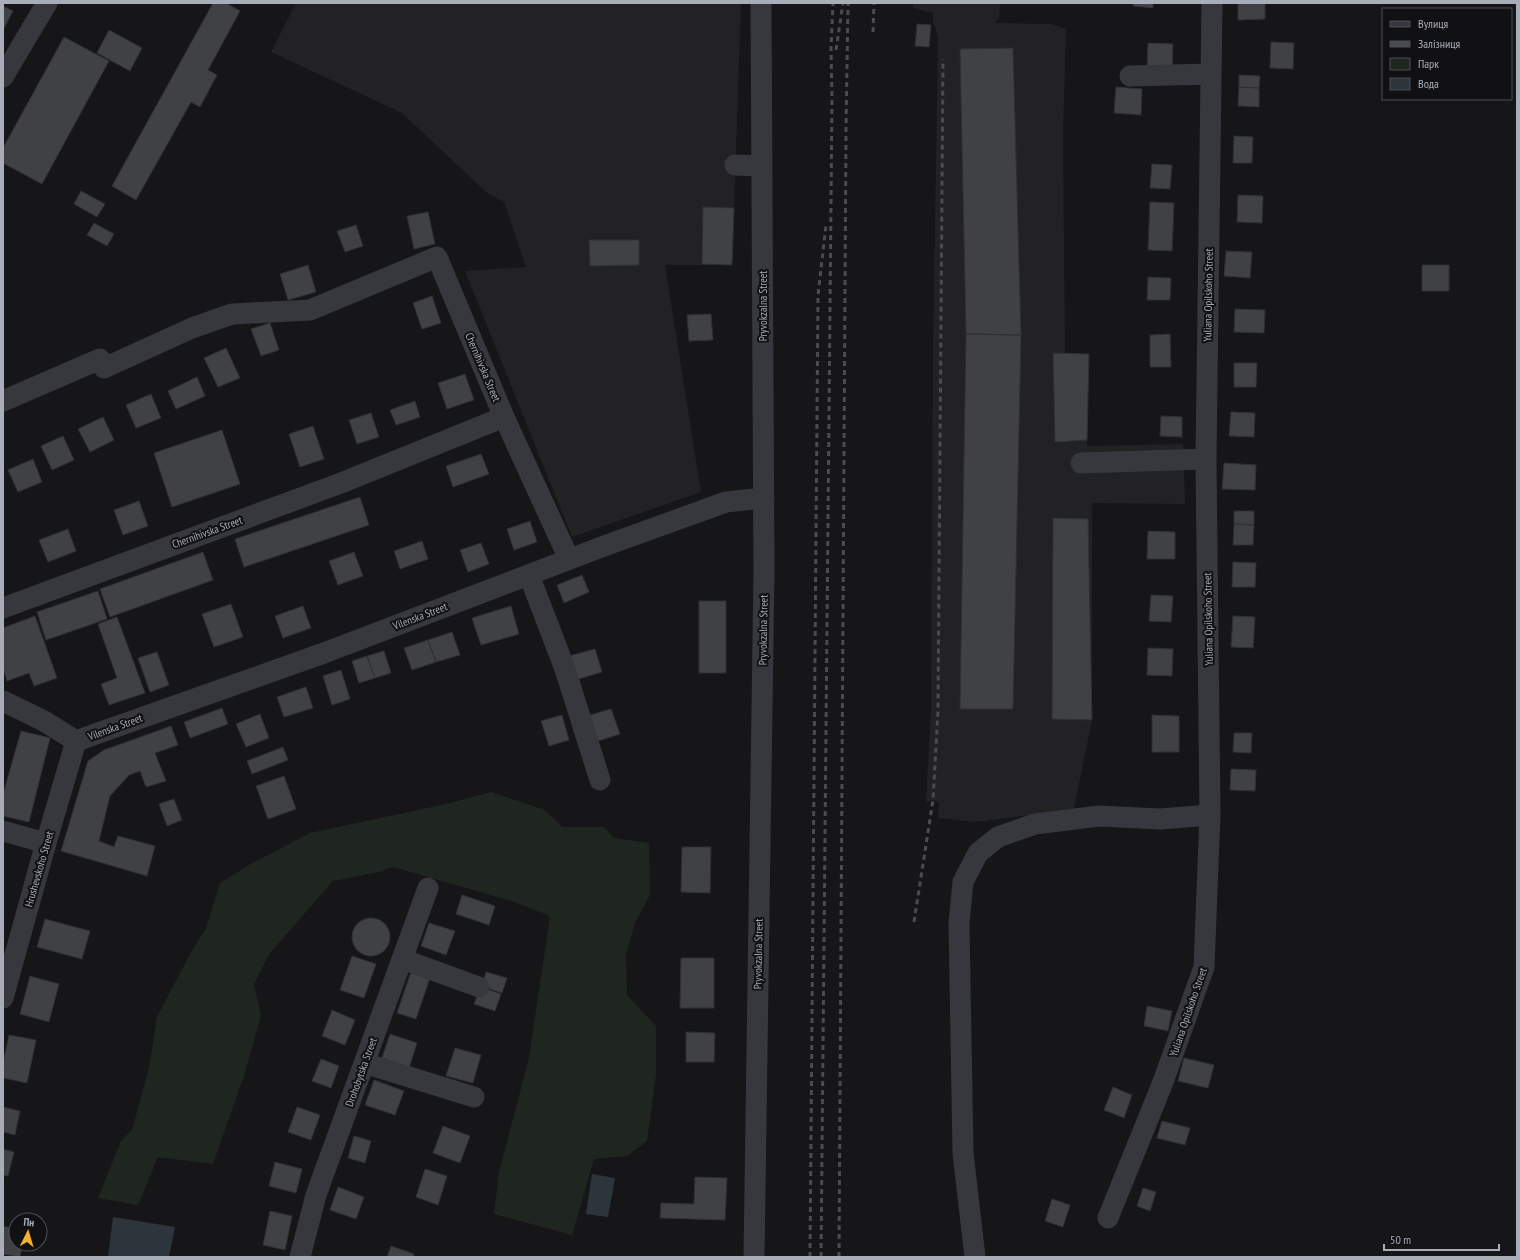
<svg xmlns="http://www.w3.org/2000/svg" width="1520" height="1260" viewBox="0 0 1520 1260" font-family="'PT Sans Narrow',sans-serif">
<style>
.built{fill:#222225}
.green{fill:#1e261f}
.water{fill:#2c353c}
.building{fill:#404145;stroke:#303034}
.lines{fill:none;stroke-linecap:round;stroke-linejoin:round}
.minor{stroke:#37383d;stroke-width:21}
.rail{stroke:#4a4c52;stroke-width:3;stroke-dasharray:5 4;stroke-linecap:butt}
.labels{text-anchor:middle;stroke-width:4;stroke-linejoin:round;paint-order:stroke}
.street-label{font-size:11px;fill:#a8adb8;stroke:#111113}
</style>
<rect width="100%" height="100%" fill="#161618"/>
<path class="built" d="M296,3h445l-9,262h-67l36,227 -129,45 -107,-266 61,-4 -22,-65 -18,-10 -84,-79 -131,-61z
M914,3h86l-1,16 -5,4 58,1 14,5 -3,108 2,216 24,1 -2,92 96,-2 2,60 -93,-1v217l-18,89 -98,13 -38,-4 1,-15 -6,-3 -7,2 5,-92 2,-357 5,-317 -5,-15v-8l-20,-5z"/>
<path class="green" d="M491,792l54,18 17,17h42l10,11 35,5 1,52 -14,26 -10,32 1,42 29,31v49l-9,66 -20,15 -33,3 -22,76 -78,-21 5,-42 30,-114 21,-142 -38,-15 -119,-34 -14,5 -46,9 -63,72 -16,31 7,31 -16,58 -32,91 -55,-7 -20,48 -40,-7 23,-57 11,-11 17,-62 8,-51 33,-63 16,-26 14,-45 34,-21 56,-29 136,-29z"/>
<path class="water" d="M592,1174l23,4 -7,39 -22,-3z
M113,1217l62,10 -6,30h-61z"/>
<path class="building" d="M213,3h13l14,8 -32,59 9,5 -17,32 -9,-5 -55,98 -24,-14z
M1133,3h20v5l-20,-2z
M1238,3h27v16l-27,1z
M3,6l10,5 -10,19z
M917,24l14,1 -2,22 -14,-1z
M109,30l33,18 -12,23 -33,-18z
M64,37l45,24 -67,123 -39,-21v-15z
M1271,42l23,1 -1,26 -23,-1z
M1148,43l25,1 -1,28h-25z
M1013,48l8,287 -55,-1 -6,-285z
M1239,75l21,1 -1,12 -20,-1z
M1116,87l26,2 -1,26 -27,-2z
M1239,87l20,1v19l-21,-1z
M1234,136l19,1 -1,26h-19z
M1152,164l20,1 -2,24 -20,-1z
M81,191l24,13 -8,13 -23,-13z
M1238,195l25,1 -1,27 -25,-1z
M1150,202l24,1 -2,48 -24,-1z
M703,207l31,1 -2,57 -30,-1z
M428,212l7,32 -21,5 -7,-33z
M94,223l20,11 -7,12 -20,-11z
M356,225l7,21 -18,6 -8,-21z
M589,240h50v25l-49,1z
M1226,251l26,1 -2,26 -26,-2z
M308,265l8,27 -28,8 -8,-26z
M1422,265h27v26h-27z
M1148,277l23,1 -1,22h-23z
M432,296l9,27 -19,6 -9,-26z
M1235,309l30,1 -1,23 -30,-1z
M711,314l2,26 -24,1 -2,-26z
M270,323l9,27 -18,6 -10,-27z
M966,334l55,1 -8,374h-53z
M1170,334l1,33h-21v-32z
M226,348l14,30 -22,9 -14,-29z
M1053,353l36,1 -2,86 -32,2z
M1234,363h23l-1,24h-22z
M465,374l9,26 -27,9 -9,-26z
M197,377l8,19 -29,13 -8,-18z
M151,394l10,24 -25,10 -10,-23z
M415,401l5,16 -24,8 -6,-15z
M1231,412l24,1 -1,24 -25,-1z
M371,413l8,24 -22,7 -8,-24z
M1161,416l21,1v20l-22,-1z
M103,417l11,23 -24,12 -12,-23z
M313,426l11,33 -24,8 -11,-33z
M222,430l18,54 -68,23 -18,-54z
M63,436l11,24 -22,10 -11,-24z
M481,454l8,20 -36,13 -7,-21z
M33,459l9,23 -24,10 -10,-22z
M1224,463l32,2 -1,25 -33,-1z
M360,497l9,28 -125,42 -9,-28z
M139,501l9,25 -25,9 -9,-25z
M1234,511h20v14l-20,-1z
M1053,518l35,1 4,201 -40,-1z
M530,521l7,21 -23,8 -7,-21z
M1234,524l20,1 -1,20h-20z
M68,529l8,22 -28,11 -9,-22z
M1148,531l27,1v27h-28z
M422,541l6,18 -28,10 -6,-18z
M481,543l8,21 -21,8 -8,-22z
M203,552l10,28 -103,37 -10,-28z
M354,552l9,24 -25,9 -9,-24z
M1233,562l23,1 -1,24h-23z
M582,575l7,17 -25,11 -7,-18z
M98,591l9,28 -61,21 -9,-28z
M1151,595l22,1 -2,26 -22,-1z
M699,601h27v72h-27z
M231,604l12,33 -29,10 -12,-33z
M303,606l8,22 -28,10 -8,-22z
M511,606l8,28 -38,11 -9,-27z
M35,616l22,62 -23,8 -5,-13 -22,8 -4,-13v-40z
M1233,616l22,1 -2,31 -22,-1z
M117,617l28,76 -36,12 -8,-21 16,-6 -19,-54z
M452,632l8,23 -24,7 -8,-22z
M428,640l8,22 -24,8 -8,-22z
M1148,648l25,1 -1,27 -25,-1z
M595,649l7,23 -30,9 -7,-24z
M384,651l7,22 -16,5 -8,-22z
M157,652l12,33 -19,7 -12,-34z
M367,656l8,22 -16,5 -7,-22z
M341,670l9,29 -18,6 -9,-29z
M306,687l7,21 -29,9 -7,-20z
M222,708l6,16 -38,14 -6,-16z
M611,709l9,25 -25,8 -8,-26z
M260,714l9,24 -23,9 -10,-23z
M562,715l7,25 -20,6 -8,-25z
M1152,715l27,1v36h-27z
M171,726l7,19 -23,8 11,28 -20,6 -6,-16 -11,4 -19,21 -11,45 15,6 4,-11 37,10 -8,30 -86,-25 27,-90 16,-11z
M21,731l29,7 -21,84 -26,-6v-22z
M1234,733h18l-1,20 -18,-1z
M283,747l5,13 -36,14 -5,-13z
M1231,769l25,1 -1,21 -25,-1z
M284,776l12,33 -28,10 -12,-33z
M174,799l8,21 -15,6 -8,-22z
M682,847h29l-1,46 -29,-1z
M462,895l33,11 -6,19 -33,-11z
M352 937a19 19 0 1 1 38 0a19 19 0 1 1-38 0Z
M45,919l45,12 -8,28 -45,-12z
M429,923l26,8 -9,24 -25,-9z
M352,956l24,8 -12,34 -24,-8z
M681,958h33v50h-34z
M412,969l19,6 -15,44 -19,-6z
M486,972l21,6 -5,15 -20,-7z
M30,976l29,8 -10,38 -29,-8z
M481,987l20,7 -6,17 -21,-7z
M1147,1006l25,5 -4,20 -24,-5z
M332,1010l23,10 -10,25 -23,-9z
M686,1032l29,1 -1,29h-28z
M390,1034l27,9 -8,25 -27,-10z
M9,1035l27,5 -9,43 -24,-5v-15z
M455,1048l26,7 -8,28 -27,-7z
M1184,1058l30,7 -6,23 -30,-7z
M321,1059l18,7 -8,22 -19,-7z
M374,1080l30,11 -9,24 -30,-10z
M1113,1087l19,8 -8,23 -20,-8z
M3,1107l17,4 -5,24 -12,-3z
M297,1107l23,8 -9,25 -23,-8z
M1162,1121l28,7 -5,17 -28,-7z
M443,1126l27,10 -10,27 -27,-10z
M354,1136l17,5 -6,22 -17,-5z
M3,1149l11,3 -6,24 -5,-1z
M275,1162l27,7 -6,24 -27,-7z
M425,1169l22,7 -9,29 -22,-8z
M695,1177l32,1 -2,42 -65,-2 1,-15 33,1z
M338,1187l26,10 -8,22 -26,-9z
M1143,1188l13,4 -6,19 -13,-5z
M1052,1199l18,6 -7,22 -18,-6z
M270,1211l22,5 -7,34 -22,-5z
M3,1226l13,3v15h7l-3,13 -17,-3z
M391,1246l23,8 -1,3h-26z"/>
<g class="lines">
<path class="minor" d="M1130,76l81,-2
M3,77l44,-74
M735,165l27,1
M3,401l97,-42 4,9 88,-40 40,-14 78,-4 127,-53 67,160 -163,66 -338,125
M504,417l65,142
M1081,463l125,-4
M529,575l36,94 35,111
M3,701l41,20 32,20
M76,741l248,-88 280,-107 122,-44 38,-4
M3,831l43,12
M402,959l77,28
M3,998l43,-155 30,-102
M364,1063l110,34
M1108,1218l55,-136 41,-115 6,-152 -4,-356 6,-456
M300,1257l16,-62 112,-307
M754,1257l10,-685 -3,-569
M975,1257l-12,-104 -4,-230 4,-41 15,-29 20,-16 37,-13 64,-8 61,3 50,-4"/>
<path class="rail" d="M873,32l1,-29
M836,50l7,-47
M914,922l19,-122 5,-89 5,-652
M810,1257l8,-962 8,-70
M821,1257l11,-1158 -1,-51 2,-45
M839,1257l7,-1128 2,-126"/>
</g>
<g class="labels">
<g class="street-label">
<text transform="translate(1208 295) rotate(-89)" y="4">Yuliana Opilskoho Street</text>
<text transform="translate(763 306) rotate(-90)" y="4">Pryvokzalna Street</text>
<text transform="translate(483 367) rotate(67)" y="4">Chernihivska Street</text>
<text transform="translate(207 532) rotate(-20)" y="4">Chernihivska Street</text>
<text transform="translate(420 616) rotate(-21)" y="4">Vilenska Street</text>
<text transform="translate(1208 619) rotate(-91)" y="4">Yuliana Opilskoho Street</text>
<text transform="translate(763 630) rotate(-89)" y="4">Pryvokzalna Street</text>
<text transform="translate(115 727) rotate(-20)" y="4">Vilenska Street</text>
<text transform="translate(39 869) rotate(-74)" y="4">Hrushevskoho Street</text>
<text transform="translate(758 954) rotate(-89)" y="4">Pryvokzalna Street</text>
<text transform="translate(1188 1012) rotate(-71)" y="4">Yuliana Opilskoho Street</text>
<text transform="translate(361 1072) rotate(-70)" y="4">Drohobytska Street</text>
</g>
</g>
<rect width="1520" height="1260" fill="none" stroke="#a8adb8" stroke-width="8"/>
<rect x="1382" y="8" width="130" height="92" fill="#111113" stroke="#4d4f55"/>
<rect x="1390" y="21" width="20" height="6" fill="#37383d" stroke="#4d4f55"/>
<text x="1418" y="28" font-size="12" fill="#a8adb8">Вулиця</text>
<rect x="1390" y="41" width="20" height="6" fill="#4a4c52" stroke="#4d4f55"/>
<text x="1418" y="48" font-size="12" fill="#a8adb8">Залізниця</text>
<rect x="1390" y="58" width="20" height="12" fill="#1e261f" stroke="#4d4f55"/>
<text x="1418" y="68" font-size="12" fill="#a8adb8">Парк</text>
<rect x="1390" y="78" width="20" height="12" fill="#2c353c" stroke="#4d4f55"/>
<text x="1418" y="88" font-size="12" fill="#a8adb8">Вода</text>
<g transform="translate(28 1232) rotate(5)"><circle r="19" fill="#111113" stroke="#4d4f55"/>
<path d="M0-3L7 15L0 10L-7 15Z" fill="#f2b134"/>
<text y="-6" font-size="11" font-weight="bold" text-anchor="middle" fill="#a8adb8">Пн</text>
</g>
<path d="M1384 1244v6h115v-6" fill="none" stroke="#a8adb8" stroke-width="2"/>
<text x="1390" y="1244" font-size="12" fill="#a8adb8" stroke="#111113" stroke-width="3" paint-order="stroke">50 m</text>
</svg>
